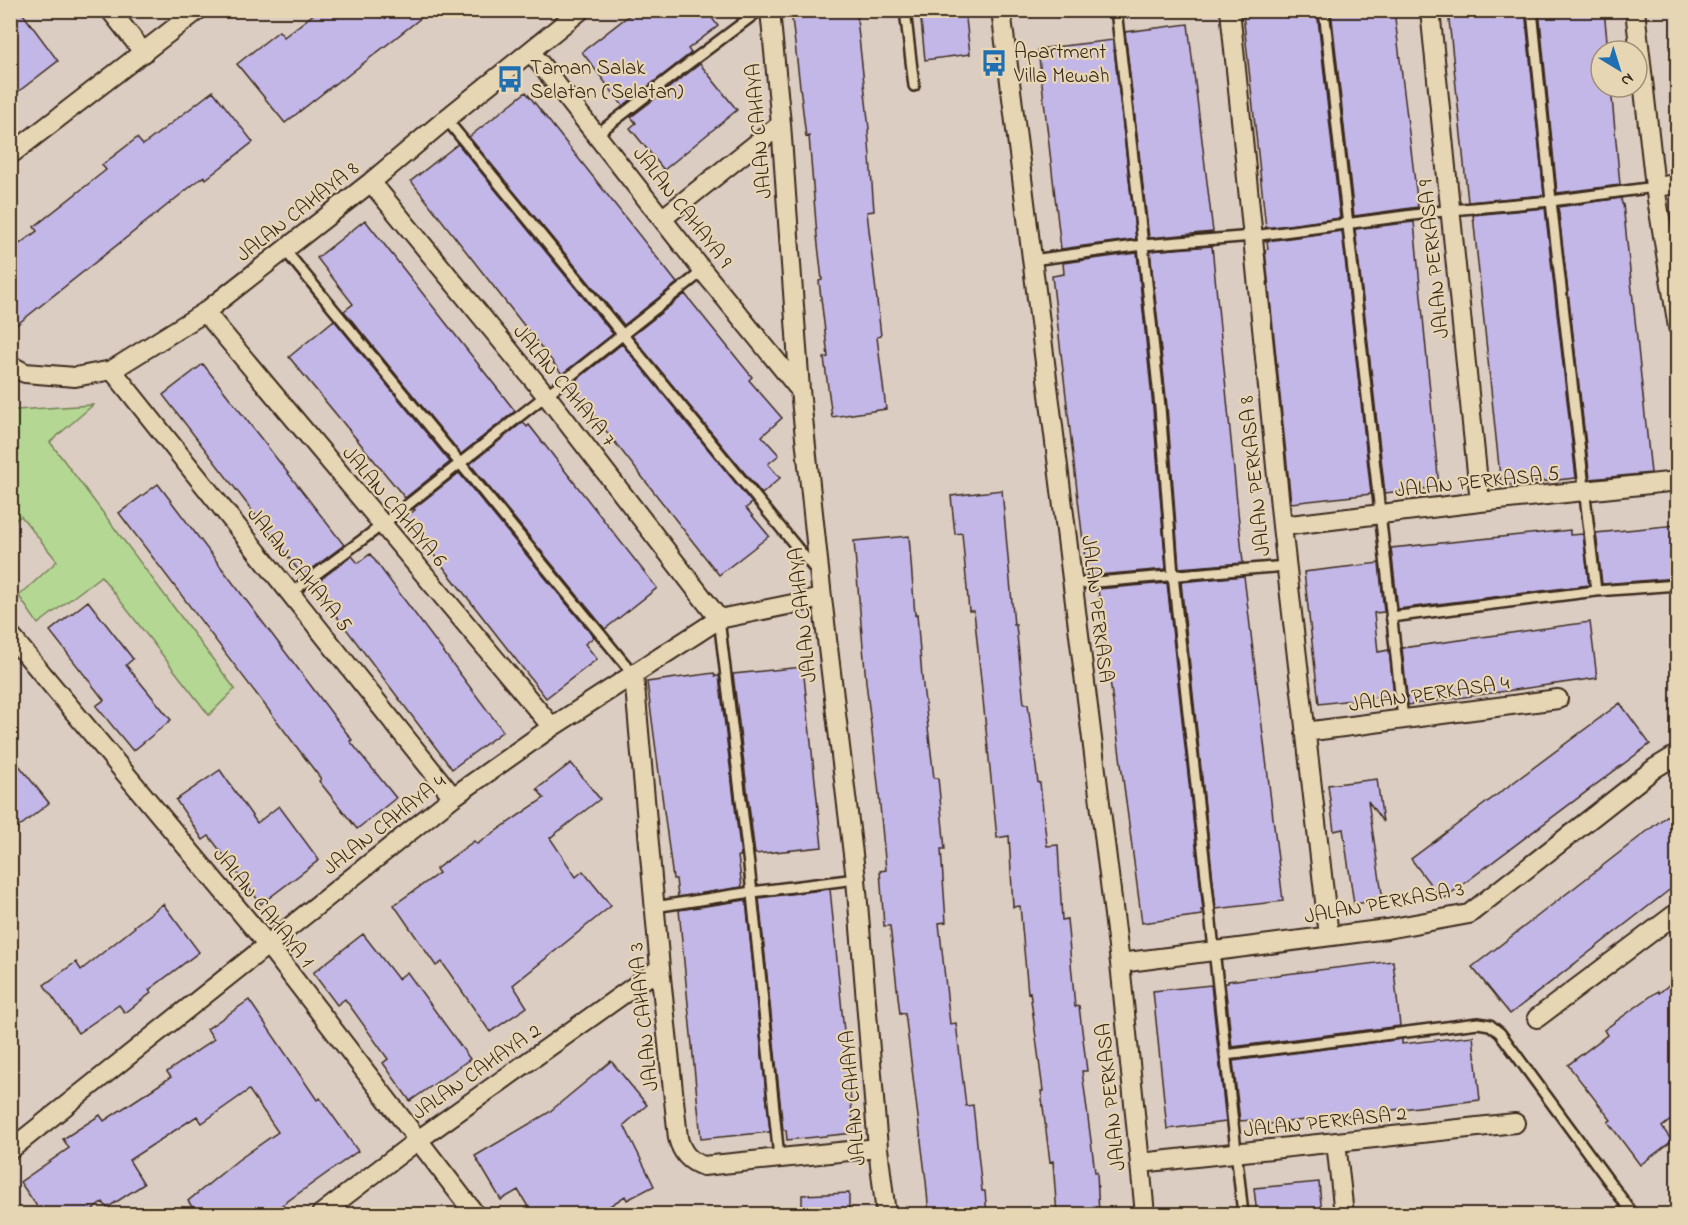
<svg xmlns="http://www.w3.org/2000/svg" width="1688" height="1225" viewBox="0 0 1688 1225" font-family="'Indie Flower',sans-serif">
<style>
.green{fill:#b4d893;stroke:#788158;stroke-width:1.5}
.building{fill:#c3b7e8;stroke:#3b2a1e;stroke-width:1.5}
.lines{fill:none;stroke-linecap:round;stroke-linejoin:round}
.lane-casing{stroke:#3b2a1e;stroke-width:14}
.street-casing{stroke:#3b2a1e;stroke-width:22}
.lane{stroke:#e7d6b3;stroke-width:9}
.street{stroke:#e7d6b3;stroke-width:18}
.labels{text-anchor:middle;stroke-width:4.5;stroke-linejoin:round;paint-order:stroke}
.poi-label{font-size:21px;fill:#3b2a1e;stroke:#e7d6b3;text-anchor:start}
.street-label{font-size:21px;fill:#3b2a1e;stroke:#e7d6b3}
</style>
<rect width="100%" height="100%" fill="#dccdc3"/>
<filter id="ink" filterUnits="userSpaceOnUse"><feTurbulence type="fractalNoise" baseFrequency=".0167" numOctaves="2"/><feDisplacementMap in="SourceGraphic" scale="12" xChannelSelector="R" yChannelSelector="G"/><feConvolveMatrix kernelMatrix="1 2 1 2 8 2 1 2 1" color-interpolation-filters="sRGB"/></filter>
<g filter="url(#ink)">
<path class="green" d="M93,405l-43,37 185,247 -26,26 -108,-139 -63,48 -19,-28 38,-35 -36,-45 -10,7v-108l5,-5z"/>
<path class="building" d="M10,10h10l38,51 -48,37z
M319,10h112l-89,70 -1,-1 -56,44 -48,-59 42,-33 5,6z
M636,10h70l12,16 -30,23 3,4 -68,53 -41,-54z
M791,10h65l13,119 -1,1 6,81 -7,1 14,124 -4,1 9,72 -54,8 -8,-59 4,-1 -9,-76 3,-1 -5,-44 -8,-100 -3,1z
M920,10h45l5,44 -45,6z
M1272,10h45l23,208 -74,10 -23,-214z
M1331,10h63l24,197 -64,9z
M1448,10h77l19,185 -76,7z
M1539,10h65l4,41h-7v36h10l9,98 -63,8z
M1188,24l25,208 -64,6 -24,-206z
M1113,40l23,199 -75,10 -23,-200z
M700,64l37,46 -73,60 -34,-42 6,-5 -5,-6z
M213,91l40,51 -47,37 -2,-3 -194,154v-79l27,-20 -3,-4 72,-57 -4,-5 35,-27 6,7z
M526,92l151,191 -53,42 -155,-188z
M458,144l155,190 -51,40 -151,-193z
M1621,198l1,6h1l28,269 -61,6 -32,-272z
M1545,208l31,270 -75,8 -28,-271z
M365,220l150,191 -54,43 -117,-143 9,-7 -36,-46z
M1414,222l25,265 -54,6 -30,-264z
M1342,231l29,263 -80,9 -26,-253 3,-1 -1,-8z
M1212,246l31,317 -64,5 -12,-162 -17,-155z
M1137,253l16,155 13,161 -79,7 -35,-300 12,-2 -1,-11z
M685,294l67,83 -3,3 33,38 -20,18 17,19 -11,9 12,14 -18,16 -130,-158z
M334,320l116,142 -45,36 -116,-141z
M622,344l130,159 -6,5 23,28 -50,39 -149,-190z
M203,364l141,181 -39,29 -3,1 -139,-180z
M523,422l4,5 2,-2 128,163 -52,41 -135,-165z
M459,473l135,164 -9,7 12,15 -51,39 -141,-180 10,-8 -2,-1z
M158,484l194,256 -2,1 46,57 -39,31 -38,-48 2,-2 -202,-266z
M1002,490l12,135h2l8,79h4l10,79h2l7,63 11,-1 4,75 5,-1 8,88 4,-1 8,65h-5l13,101h2l2,43h-42l-4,-54 -3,1 -9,-71h2l-13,-99 -2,1 -8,-87 -7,1 -4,-71 -12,2 -23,-227h-5l-7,-78 -7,1 -4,-38z
M1677,525v53l-75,6 -6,-51z
M1570,530v5l13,-1 6,51 -191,24 -7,-61z
M909,536l6,79 2,-1 5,63 12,101h4l7,71h-4l5,73 -7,1 11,101 6,-1 10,83 7,-1 9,86h3l2,24h-58l-3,-34 -21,-168 -5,1 -10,-88h-6l-4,-55 6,-1 -8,-86 -12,-102 -12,-141z
M370,554l133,177 -51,38 -139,-184 39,-29 6,7z
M1379,563l5,49 -10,1 4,39 11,-2 5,45 -75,9 -15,-132z
M1244,576l39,325 -67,8 -35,-327z
M1167,583l36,327h-2l1,5 -60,8 -44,-334z
M88,601l45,58 -7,6 45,55 -38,31 -37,-45 8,-6 -54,-69z
M1590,622l7,56 -189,27 -6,-57z
M803,667l19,180 -67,7 -22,-180z
M714,673l1,3h4l22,180h-3l4,31 -64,10 -2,-18h-3l-26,-197z
M1620,703l30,41 -208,156 -31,-41z
M10,754l39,49 -39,31z
M571,763l29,36 -50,39 26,39 7,-6 28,35 -98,79 14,22 -37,25 -48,-70 -6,4 -42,-61 45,-32 -3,-4 38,-28 3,3 67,-46 -7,-9z
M220,770l37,53 22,-17 40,54 -58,44 -52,-68 -6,4 -27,-40z
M1377,779l6,43 -15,-21 15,99 -29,4 -11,-75 -9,2 -6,-46z
M1677,808v76l-167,130 -38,-47z
M830,889l24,244 -67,7 -1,-10h-3l-24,-232z
M746,900l24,232 -69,7 -22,-229z
M163,904l36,48 -50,38 2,3 -26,20 -6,-8 -41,28 -34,-48 32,-23 5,8 54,-43 -1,-1z
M363,934l35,45 9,-7 63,87 -60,42 -27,-38 5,-4 -43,-60 -8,6 -24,-32z
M1393,961l7,65 -168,21 -7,-64h3v-2z
M1677,978v137l-15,12 10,14 -32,24 -32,-43 3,-2 -43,-55 39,-30 -3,-5 54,-39 1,2z
M1211,985l15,137 -59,7 -14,-138z
M249,1000l68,100 3,-2 38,53 -90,64h-70l-10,-14 50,-41 40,-28 -29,-42 -47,33 -5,-7 -68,44 15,24 -37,24 -4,-6 -18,13h-42l-23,-33 49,-34 -6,-9 37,-24 4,6 67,-44 -4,-5 47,-33 -7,-10z
M1473,1036l7,64 -227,26 -1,-6 -12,1 -7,-60 169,-22v5z
M611,1061l36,44 -23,20 30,61 -27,14 -2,-4 -29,19h-63l-15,-25 -17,10 -26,-44 73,-43z
M1319,1182l3,33h-65l-3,-27z
M849,1193v22h-47v-20z"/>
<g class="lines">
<defs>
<path id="lane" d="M905,10l9,76
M1116,10l27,235 17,162 13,168 70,639
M1324,10l79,709
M1532,10l19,191 45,390
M446,119l371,453
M597,134l87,-67 76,-57
M284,249l350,426
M1032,260l111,-15 110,-9 198,-26 100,-9 104,-14
M1073,584l213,-18
M291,593l91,-68 321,-254
M1391,617l205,-26 82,-6
M719,619l30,246 30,293
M654,907l98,-15 104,-13
M1225,1055l253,-32 12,2 10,8 133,181"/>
<path id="street" d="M110,10l34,43
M770,10l11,114 19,266 22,208 34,281 22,269 8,66
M1001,10l119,953 25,251
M1230,10l52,516 47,410
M1430,10l50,492
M1635,10l20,177 23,140
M531,52l172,219 97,119
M10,155l188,-145
M371,182l175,213 173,224
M1655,187l23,-3
M663,218l118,-94
M205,312l347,415
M10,365l15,8 50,4 37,-7 93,-58 166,-130 75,-63 135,-109
M112,370l341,427
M1282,526l198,-24 198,-21
M10,635l258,310 207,269
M634,675l26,293 18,170c4,15 11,23 25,28l175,-18
M1305,732l253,-33
M1120,963l267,-34 82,-15 186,-146 23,-14
M1537,1018l141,-106
M1336,1142l8,72
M10,1150l443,-353 99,-70 167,-108 103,-21
M1140,1163l375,-40
M321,1214l97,-74 242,-172"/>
</defs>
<use href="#lane" class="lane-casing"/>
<use href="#street" class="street-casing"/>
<use href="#lane" class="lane"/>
<use href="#street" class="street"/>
</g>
</g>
<defs>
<symbol id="bus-bare" viewBox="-9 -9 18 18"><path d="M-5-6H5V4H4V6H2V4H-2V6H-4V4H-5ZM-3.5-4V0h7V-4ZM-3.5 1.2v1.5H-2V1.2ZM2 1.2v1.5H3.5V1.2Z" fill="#1f6fb2" stroke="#e7d6b3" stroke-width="2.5" paint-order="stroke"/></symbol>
</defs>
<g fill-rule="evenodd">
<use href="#bus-bare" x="975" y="44" width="38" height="38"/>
<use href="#bus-bare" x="491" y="60" width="38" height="38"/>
</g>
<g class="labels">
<g class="poi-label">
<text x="1014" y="58">Apartment<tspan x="1014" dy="24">Villa Mewah</tspan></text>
<text x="530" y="74">Taman Salak<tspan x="530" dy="24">Selatan (Selatan)</tspan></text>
</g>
<g class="street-label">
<text transform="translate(758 131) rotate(-95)" y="7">JALAN CAHAYA</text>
<text transform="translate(683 207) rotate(52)" y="7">JALAN CAHAYA 9</text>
<text transform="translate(297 211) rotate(-38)" y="7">JALAN CAHAYA 8</text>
<text transform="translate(1433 259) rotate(-96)" y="7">JALAN PERKASA 9</text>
<text transform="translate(565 385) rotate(51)" y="7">JALAN CAHAYA 7</text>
<text transform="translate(1254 476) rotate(-96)" y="7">JALAN PERKASA 8</text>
<text transform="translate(1477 481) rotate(-6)" y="7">JALAN PERKASA 5</text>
<text transform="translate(395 506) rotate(50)" y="7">JALAN CAHAYA 6</text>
<text transform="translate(300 569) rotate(51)" y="7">JALAN CAHAYA 5</text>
<text transform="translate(1098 609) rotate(83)" y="7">JALAN PERKASA</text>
<text transform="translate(802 615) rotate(-96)" y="7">JALAN CAHAYA</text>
<text transform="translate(1429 693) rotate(-8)" y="7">JALAN PERKASA 4</text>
<text transform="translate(384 824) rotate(-38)" y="7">JALAN CAHAYA 4</text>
<text transform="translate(1384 902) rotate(-10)" y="7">JALAN PERKASA 3</text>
<text transform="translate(264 907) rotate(51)" y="7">JALAN CAHAYA 1</text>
<text transform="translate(643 1017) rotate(-96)" y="7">JALAN CAHAYA 3</text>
<text transform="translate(476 1071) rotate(-35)" y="7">JALAN CAHAYA 2</text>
<text transform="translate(1110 1097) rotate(-96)" y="7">JALAN PERKASA</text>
<text transform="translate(852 1098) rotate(-95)" y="7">JALAN CAHAYA</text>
<text transform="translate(1325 1121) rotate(-6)" y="7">JALAN PERKASA 2</text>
</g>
</g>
<rect width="1688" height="1225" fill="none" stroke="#e7d6b3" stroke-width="36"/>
<rect x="18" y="18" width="1652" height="1189" fill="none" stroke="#3b2a1e" stroke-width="2" filter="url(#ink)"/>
<g transform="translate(1619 69) rotate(142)"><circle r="28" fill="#e7d6b3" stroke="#a29177" stroke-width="1.5"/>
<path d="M0-4.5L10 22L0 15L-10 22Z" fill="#1f6fb2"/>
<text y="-9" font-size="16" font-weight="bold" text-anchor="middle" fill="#3b2a1e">N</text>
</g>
</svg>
